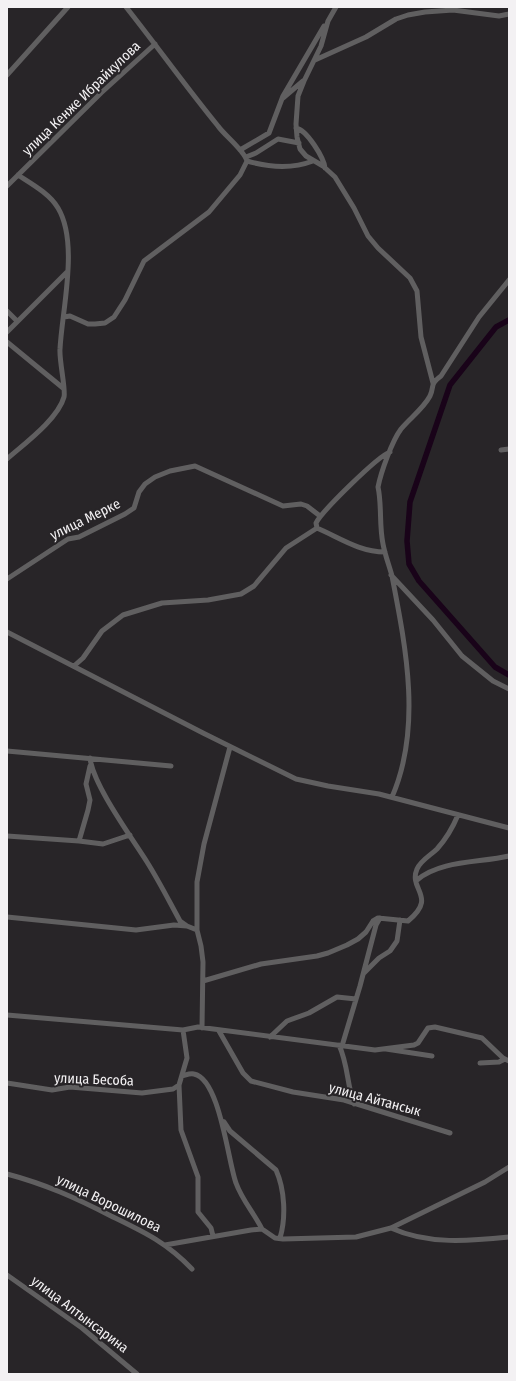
<svg xmlns="http://www.w3.org/2000/svg" width="516" height="1381" viewBox="0 0 516 1381" font-family="'Fira Sans Condensed',sans-serif">
<style>
.lines{fill:none;stroke-linecap:round;stroke-linejoin:round}
.canal{stroke:#190319;stroke-width:5.5}
.street{stroke:#605f60;stroke-width:5}
.labels{text-anchor:middle;stroke-width:4;stroke-linejoin:round;paint-order:stroke}
.street-label{font-size:14px;fill:#f3f1f3;stroke:#282528}
</style>
<rect width="100%" height="100%" fill="#282528"/>
<g class="lines">
<path class="canal" d="M509,320l-13,7 -46,58 -40,117 -3,39 2,23 10,17 76,86 14,8"/>
<path class="street" d="M336,7l-8,14 -7,25 -17,35 -6,15 -2,28 1,13 3,12 6,7 17,10 12,11 19,31 14,28 10,12 32,30 7,13 4,46 12,46
M315,60l51,-23 30,-18 12,-4 17,-3 28,-2 46,6 10,-2
M7,75l61,-68
M283,98l20,-17
M296,128c11,2 28,30 29,40
M240,150l29,-17 14,-37 41,-70
M246,157l10,-4 22,-14 21,4
M247,161c21,6 45,8 66,0
M7,186l94,-93 54,-49
M7,311l10,10
M64,317l6,-1 18,8h7l10,-1 9,-6 11,-17 19,-39 65,-49 31,-37 7,-14c-3,-11 -22,-25 -29,-35 -32,-39 -61,-80 -92,-119
M7,332l60,-60
M7,342l56,46
M501,450l8,-1
M7,459c17,-15 51,-40 57,-62 2,-7 -5,-37 -4,-48 2,-39 19,-106 -2,-141 -8,-14 -26,-24 -40,-33
M317,528l-1,-5c6,-12 62,-67 74,-71
M317,528c23,10 43,24 68,24
M391,575l42,45 29,36 31,25 16,8
M7,579l61,-40 11,-2 46,-23 9,-6 5,-16 6,-8 10,-7 15,-6 25,-5 88,40 18,-2 6,2 13,10
M7,632l196,101 93,46 32,7 51,8 130,34
M74,666l9,-8 19,-27 21,-16 39,-12 46,-3 33,-6 13,-8 32,-38 31,-20
M7,751l164,15
M90,758c3,27 42,80 57,104 12,19 22,39 33,59l7,5
M392,797c30,-69 14,-149 0,-221 -3,-11 -7,-21 -9,-32 -4,-19 -1,-39 -5,-57 3,-15 14,-46 23,-58 9,-11 22,-20 29,-33 5,-11 -1,-11 11,-20l38,-59 30,-37
M7,836l72,5 9,-31 2,-10 -4,-16 4,-18
M79,841l24,3 27,-9
M417,880c24,-20 62,-17 92,-24
M7,917l129,13 38,-5 13,1 10,4
M364,973l15,-15 11,-7 7,-10 3,-21
M203,981l58,-17 56,-8 11,-3 19,-8 11,-6 8,-7 7,-11 5,-3 30,3c30,-25 0,-31 9,-52 4,-9 14,-14 20,-20 9,-10 16,-22 21,-34
M7,1015l176,15 15,-3 177,23 39,-5 4,-2 10,-15 7,-1 47,11 21,20 6,3
M202,1028l1,-66 -2,-16 -4,-16v-48l7,-38 26,-97
M183,1030l4,28 -8,27 2,45 17,47v35l13,16 2,8
M219,1031l24,42 8,8 42,11 51,8 106,33
M270,1037l17,-16 22,-8 28,-16 19,2
M339,1045c9,19 8,40 15,59
M342,1046l18,-60 16,-61 4,-7
M386,1049l46,7
M480,1063l19,-1 6,-3
M182,1076c4,-1 8,-3 12,-2 26,5 34,88 42,109 6,17 18,30 26,46
M7,1083l45,7 18,-3 72,6 31,-4 6,-4
M224,1122l6,9 46,39c9,20 10,48 4,68
M7,1174c38,10 69,24 104,42 33,16 55,26 81,53
M391,1228c37,17 79,13 118,9
M165,1245l86,-15 11,-1 13,9 8,1 73,-2 35,-9 94,-46 24,-15
M7,1275l75,53 55,46"/>
</g>
<g class="labels">
<g class="street-label">
<text transform="translate(81 98) rotate(-44)" y="5">улица Кенже Ибрайкулова</text>
<text transform="translate(85 519) rotate(-26)" y="5">улица Мерке</text>
<text transform="translate(94 1079) rotate(2)" y="5">улица Бесоба</text>
<text transform="translate(375 1099) rotate(15)" y="5">улица Айтансык</text>
<text transform="translate(109 1203) rotate(26)" y="5">улица Ворошилова</text>
<text transform="translate(80 1314) rotate(37)" y="5">улица Алтынсарина</text>
</g>
</g>
<rect width="516" height="1381" fill="none" stroke="#f3f1f3" stroke-width="16"/>
</svg>
